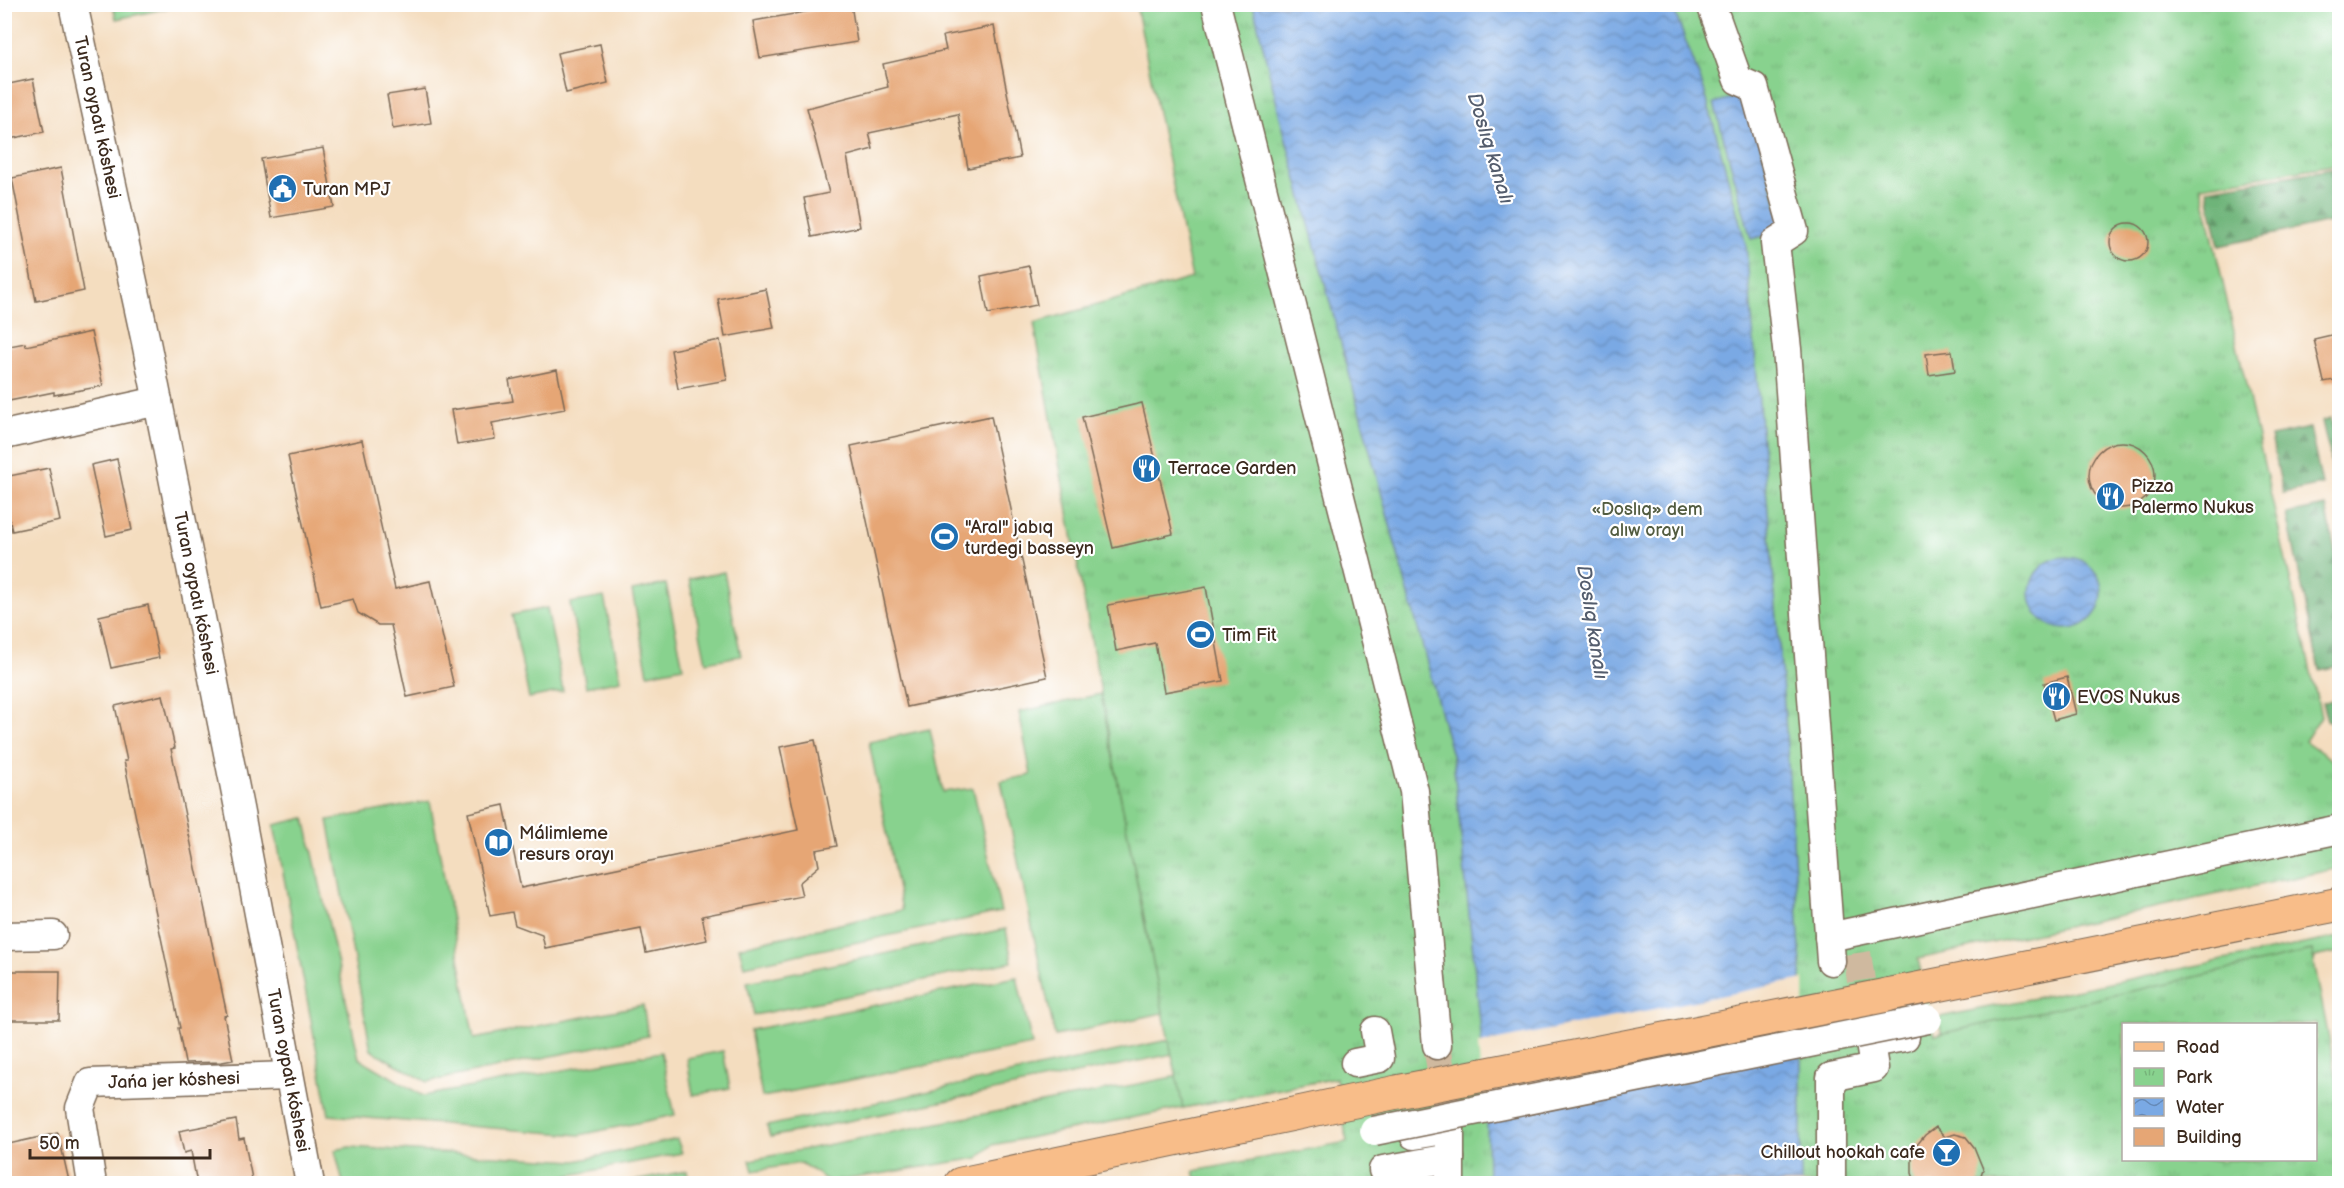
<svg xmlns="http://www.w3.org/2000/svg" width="2344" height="1188" viewBox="0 0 2344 1188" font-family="'Balsamiq Sans',sans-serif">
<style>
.green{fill:#88d28e;stroke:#627e56;stroke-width:1.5}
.forest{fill:url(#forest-firs);stroke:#546f4c;stroke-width:1.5}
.park{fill:url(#park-tufts);stroke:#627e56;stroke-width:1.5;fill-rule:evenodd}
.water{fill:url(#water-waves);stroke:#5a6a81;stroke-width:1.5}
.pier{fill:#f4ddbf}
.building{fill:#e6a675}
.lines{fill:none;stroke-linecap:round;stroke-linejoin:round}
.street-tunnel{stroke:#cfb99f;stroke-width:28;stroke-dasharray:28 14;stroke-linecap:butt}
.street-casing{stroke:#7c6956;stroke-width:31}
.primary-casing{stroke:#7c6956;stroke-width:35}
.street{stroke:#fff;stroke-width:28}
.primary{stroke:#f8bd89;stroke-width:33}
.street-bridge-casing{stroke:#7c6956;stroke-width:31;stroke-linecap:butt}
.primary-bridge-casing{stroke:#7c6956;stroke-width:35;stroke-linecap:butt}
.street-bridge{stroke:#fff;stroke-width:28}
.primary-bridge{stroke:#f8bd89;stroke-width:33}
.labels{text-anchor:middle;stroke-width:4.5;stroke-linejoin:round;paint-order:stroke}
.street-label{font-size:18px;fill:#3b2a1e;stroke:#fff}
.poi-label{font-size:18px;fill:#3b2a1e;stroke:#fff;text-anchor:start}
.park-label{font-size:18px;fill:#525c40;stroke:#fff}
.water-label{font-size:20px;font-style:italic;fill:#545d6d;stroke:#fff}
</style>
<defs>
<pattern id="forest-firs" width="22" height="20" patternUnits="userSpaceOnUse" patternTransform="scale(1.5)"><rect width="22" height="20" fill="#6eb479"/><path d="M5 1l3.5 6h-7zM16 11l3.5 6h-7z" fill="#5c9363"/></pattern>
<pattern id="park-tufts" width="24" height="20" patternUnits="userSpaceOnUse" patternTransform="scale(1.5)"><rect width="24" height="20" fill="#88d28e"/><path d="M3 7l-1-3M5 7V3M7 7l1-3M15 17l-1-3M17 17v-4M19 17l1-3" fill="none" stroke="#76b47a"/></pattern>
<pattern id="water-waves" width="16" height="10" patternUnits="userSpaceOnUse" patternTransform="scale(1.5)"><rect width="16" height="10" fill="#7aa9e4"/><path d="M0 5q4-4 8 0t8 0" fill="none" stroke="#658ab8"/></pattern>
</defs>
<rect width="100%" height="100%" fill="#fff"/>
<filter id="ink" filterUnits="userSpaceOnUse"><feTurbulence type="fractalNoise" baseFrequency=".0167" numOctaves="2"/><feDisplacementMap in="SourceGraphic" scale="12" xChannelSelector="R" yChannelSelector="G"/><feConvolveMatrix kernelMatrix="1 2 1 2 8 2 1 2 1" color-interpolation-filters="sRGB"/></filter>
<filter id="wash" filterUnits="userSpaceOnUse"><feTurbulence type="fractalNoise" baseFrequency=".008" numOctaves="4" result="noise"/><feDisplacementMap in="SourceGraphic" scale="24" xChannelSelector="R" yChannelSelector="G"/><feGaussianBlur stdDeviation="1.35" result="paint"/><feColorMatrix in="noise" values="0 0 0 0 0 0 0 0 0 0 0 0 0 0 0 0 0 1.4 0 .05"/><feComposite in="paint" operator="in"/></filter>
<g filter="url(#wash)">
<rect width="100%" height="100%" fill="#f4ddbf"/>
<path class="green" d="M113,5v-1l70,1 -67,14z
M724,572l17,84 -35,6 -17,-83z
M666,584l17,83 -35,7 -16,-83z
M604,597l17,83 -35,7 -16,-84z
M547,608l16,83 -34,7 -17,-83z
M1101,694l48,252 93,50 -187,40 -54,-255 30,-6 -12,-63z
M930,729l13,63 30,-4 28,124 -257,54 -5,-19 163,-37 -33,-168z
M430,801l44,238 169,-34 5,31 -221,46 -56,-32 -43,-230z
M305,818l54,240 64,38 238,-44 14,63 -95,20 -251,-20 -55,-290z
M1006,929l6,33 -258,53 -7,-33z
M2339,937v15l-24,5 -2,9 -371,68 -4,-14 2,-3z
M1017,977l15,68 -270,52 -12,-67z
M1243,1024l3,15 -476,98 -3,-11z
M1331,1046l5,32 -344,67 -14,13 -148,24 -29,-19 -48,8 -3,-11z
M723,1051l7,37 -37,7 -6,-37z
M677,1139l5,14 -151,30h-188l-8,-33 14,-3 227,14z
M687,1171l2,12h-65z"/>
<path class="forest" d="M2339,168v52l-120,26 -12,-57z
M2331,418l8,38v31l-2,1 -15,-67z
M2310,428l12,57 -39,8 -12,-57z
M2326,506l13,65 1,95 -21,4 -32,-156z
M2339,698h1l-1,28 -12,-6 -5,-17z"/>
<path class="park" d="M1136,5h1203v159l-138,22 120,530 -16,25 34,24v103l-421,91 17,76 377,-84 27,140v92h-1142l-3,-12 153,-29 -11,-64 -153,30c-55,-260 -102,-522 -149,-785l158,-45zM2124,1024h192v136h-192z"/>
<path class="water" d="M1253,5h419l32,84 42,156 39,471 16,249v218h-313l-1,-61 -7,-101 -27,-262 -173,-642z
M1747,94l37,137 -33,8 -37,-136z
M2030 593a36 36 0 1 1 72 0a36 36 0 1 1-72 0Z"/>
<path class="pier" d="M1804,979v70l-320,65 -6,-70z"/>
<g id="blocks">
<path class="building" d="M851,4l6,38 -97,16 -7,-37z
M994,26l26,132 -52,10 -10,-54 -89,19 4,16 -26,7 13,71 -48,10 -8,-39 25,-5 -22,-85 81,-21 -5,-23 63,-14 -3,-14z
M600,44l8,39 -42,10 -9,-40z
M33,79l11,53 -40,8v-55z
M425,89l6,34 -38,6 -6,-34z
M323,148l11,59 -63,11 -10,-59z
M61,168l23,123 -48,10 -24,-123z
M2110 242a19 19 0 1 1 38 0a19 19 0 1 1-38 0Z
M1029,266l8,39 -49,9 -7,-38z
M766,289l8,39 -49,9 -7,-38z
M91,332l12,54 -49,9v-3l-50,10v-55l21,-4 1,3z
M2340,333v46l-16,3 -10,-43z
M720,340l7,40 -49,9 -7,-39z
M1952,351l3,20 -26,4 -3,-21z
M557,370l8,39 -73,14 3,16 -38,6 -6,-35 62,-9 -4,-21z
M1142,403l31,131 -60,14 -31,-131z
M991,416l56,261 -140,30 -56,-261z
M362,440l33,149 35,-8 24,106 -47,10 -16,-72h-13l-20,-12 -5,-14 -32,7 -33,-150z
M2089 475a33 33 0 1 1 66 0a33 33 0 1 1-66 0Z
M117,459l15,71 -26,6 -15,-71z
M49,468l11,53 -48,10 -8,-36v-18z
M1206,587l17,94 -59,11 -9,-49 -39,8 -8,-46z
M148,605l11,53 -48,10 -12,-52z
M2067,677l9,37 -22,6 -10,-37z
M163,695l12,53 -4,1 56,266 -3,1 9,44 -11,2 -37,1 -7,-35h2l-56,-267h3l-12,-55z
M815,740l22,106 -21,4 3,16 -20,17 3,13 -100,20 5,24 -61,13 -5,-24 -96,19 -3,-13 -27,-10 -3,-13 -22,4 -22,-103 36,-8 17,83 277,-58 -18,-83z
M6,971h54l-1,49h-54z
M236,1120l3,19 5,-1 9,46h-56l-6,-33 -7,2 -5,-22z
M1936,1127l9,10 10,-3 11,3 8,10 9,22 -5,15h-62l-4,-11v-14l4,-13 9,-11z
M58,1133l11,48 -10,3h-55v-39z"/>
</g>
</g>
<g filter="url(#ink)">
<use href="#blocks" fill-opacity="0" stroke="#7c6956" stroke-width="1.5"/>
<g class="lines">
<path class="street-tunnel" d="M1857,953l10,69
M1437,1045l13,84"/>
<defs>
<g id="street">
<path id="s1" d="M73,4l73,338 93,466 71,376"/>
<path d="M1216,4l198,787 23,254"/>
<path d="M1711,4l27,76 16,7 40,144 -19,12 12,106 44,612"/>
<path d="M4,435l154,-34"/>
<path d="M4,936l49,-1"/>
<path d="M1829,937l511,-108"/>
<path d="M1355,1063l25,-5 -5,-27"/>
<path d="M1414,1135l36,-6v55"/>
<path d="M1383,1170l67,-12"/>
<path id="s2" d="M92,1184l-12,-76 10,-25 198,-7"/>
<path d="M1831,1184v-107l43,-9 -4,-25 35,-6"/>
</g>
<path id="primary" d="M1887,995l453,-91
M961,1184l436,-92"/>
</defs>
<use href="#street" class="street-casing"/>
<use href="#primary" class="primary-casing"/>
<use href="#street" class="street"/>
<use href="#primary" class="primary"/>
<defs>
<path id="street-bridge" d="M1374,1131l554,-112"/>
<path id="primary-bridge" d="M1397,1092l490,-97"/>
</defs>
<use href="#street-bridge" class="street-bridge-casing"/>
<use href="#primary-bridge" class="primary-bridge-casing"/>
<use href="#street-bridge" class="street-bridge"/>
<use href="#primary-bridge" class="primary-bridge"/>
</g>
</g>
<defs>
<symbol id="civic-disc" viewBox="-11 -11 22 22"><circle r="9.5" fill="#1f6fb2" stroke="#fff"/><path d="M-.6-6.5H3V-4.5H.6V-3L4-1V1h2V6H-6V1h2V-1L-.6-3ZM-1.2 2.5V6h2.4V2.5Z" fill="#fff"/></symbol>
<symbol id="restaurant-disc" viewBox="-11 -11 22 22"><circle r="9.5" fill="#1f6fb2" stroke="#fff"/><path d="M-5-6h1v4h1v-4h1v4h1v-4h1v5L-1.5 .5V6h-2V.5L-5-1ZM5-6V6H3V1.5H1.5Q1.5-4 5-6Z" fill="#fff"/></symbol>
<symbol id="stadium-disc" viewBox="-11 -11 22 22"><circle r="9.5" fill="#1f6fb2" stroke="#fff"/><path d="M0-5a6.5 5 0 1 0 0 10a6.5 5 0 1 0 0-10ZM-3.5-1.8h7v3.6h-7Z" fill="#fff"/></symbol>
<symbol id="library-disc" viewBox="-11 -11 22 22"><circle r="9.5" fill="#1f6fb2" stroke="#fff"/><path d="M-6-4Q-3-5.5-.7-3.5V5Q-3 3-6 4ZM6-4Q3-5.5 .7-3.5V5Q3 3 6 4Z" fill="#fff"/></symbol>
<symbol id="bar-disc" viewBox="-11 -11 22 22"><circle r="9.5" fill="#1f6fb2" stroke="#fff"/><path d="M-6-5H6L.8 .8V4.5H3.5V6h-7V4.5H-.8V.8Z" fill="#fff"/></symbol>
</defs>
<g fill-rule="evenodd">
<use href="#civic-disc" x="266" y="172" width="33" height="33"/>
<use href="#restaurant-disc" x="1130" y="452" width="33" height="33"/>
<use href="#restaurant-disc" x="2094" y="480" width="33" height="33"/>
<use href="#stadium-disc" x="928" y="520" width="33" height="33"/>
<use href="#stadium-disc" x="1184" y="618" width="33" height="33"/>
<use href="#restaurant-disc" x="2040" y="680" width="33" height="33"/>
<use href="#library-disc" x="482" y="826" width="33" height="33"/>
<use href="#bar-disc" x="1930" y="1136" width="33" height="33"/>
</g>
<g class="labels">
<g class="street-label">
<text dy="6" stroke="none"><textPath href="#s1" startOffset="116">Turan oypatı kóshesi</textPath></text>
<text dy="6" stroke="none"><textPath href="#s1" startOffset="602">Turan oypatı kóshesi</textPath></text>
<text dy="6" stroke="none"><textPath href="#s1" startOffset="1088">Turan oypatı kóshesi</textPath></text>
<text dy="6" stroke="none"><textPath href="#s2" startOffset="188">Jańa jer kóshesi</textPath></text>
</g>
<g class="poi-label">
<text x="303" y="195">Turan MPJ</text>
<text x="1168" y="474">Terrace Garden</text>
<text x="2131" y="492">Pizza<tspan x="2131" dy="21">Palermo Nukus</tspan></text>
<text x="965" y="533">"Aral" jabıq<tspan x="965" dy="21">turdegi basseyn</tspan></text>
<text x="1222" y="641">Tim Fit</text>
<text x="2077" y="703">EVOS Nukus</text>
<text x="519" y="839">Málimleme<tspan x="519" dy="21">resurs orayı</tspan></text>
<text x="1925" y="1158" text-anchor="end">Chillout hookah cafe</text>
</g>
<g class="park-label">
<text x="1647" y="515">«Doslıq» dem<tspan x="1647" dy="21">alıw orayı</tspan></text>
</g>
<g class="water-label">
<text transform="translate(1491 148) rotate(73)" y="7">Doslıq kanalı</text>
<text transform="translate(1593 622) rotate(81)" y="7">Doslıq kanalı</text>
</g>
</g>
<rect width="2344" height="1188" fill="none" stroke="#fff" stroke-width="24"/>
<rect x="2122" y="1023" width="195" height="138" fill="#ffffff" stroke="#b1aaa5" stroke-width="1.5"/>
<rect x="2134" y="1042" width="30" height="9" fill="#f8bd89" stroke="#b1aaa5" stroke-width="1.5"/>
<text x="2176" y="1053" font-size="18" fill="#3b2a1e">Road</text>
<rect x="2134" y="1068" width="30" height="18" fill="url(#park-tufts)" stroke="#b1aaa5" stroke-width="1.5"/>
<text x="2176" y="1083" font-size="18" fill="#3b2a1e">Park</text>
<rect x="2134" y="1098" width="30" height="18" fill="url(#water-waves)" stroke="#b1aaa5" stroke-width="1.5"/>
<text x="2176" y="1113" font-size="18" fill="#3b2a1e">Water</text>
<rect x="2134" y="1128" width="30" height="18" fill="#e6a675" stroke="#b1aaa5" stroke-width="1.5"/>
<text x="2176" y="1143" font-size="18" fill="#3b2a1e">Building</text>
<path d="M30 1149v9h180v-9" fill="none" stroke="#3b2a1e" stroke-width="3"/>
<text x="39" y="1149" font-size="18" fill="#3b2a1e" stroke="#ffffff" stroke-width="4.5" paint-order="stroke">50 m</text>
</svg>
